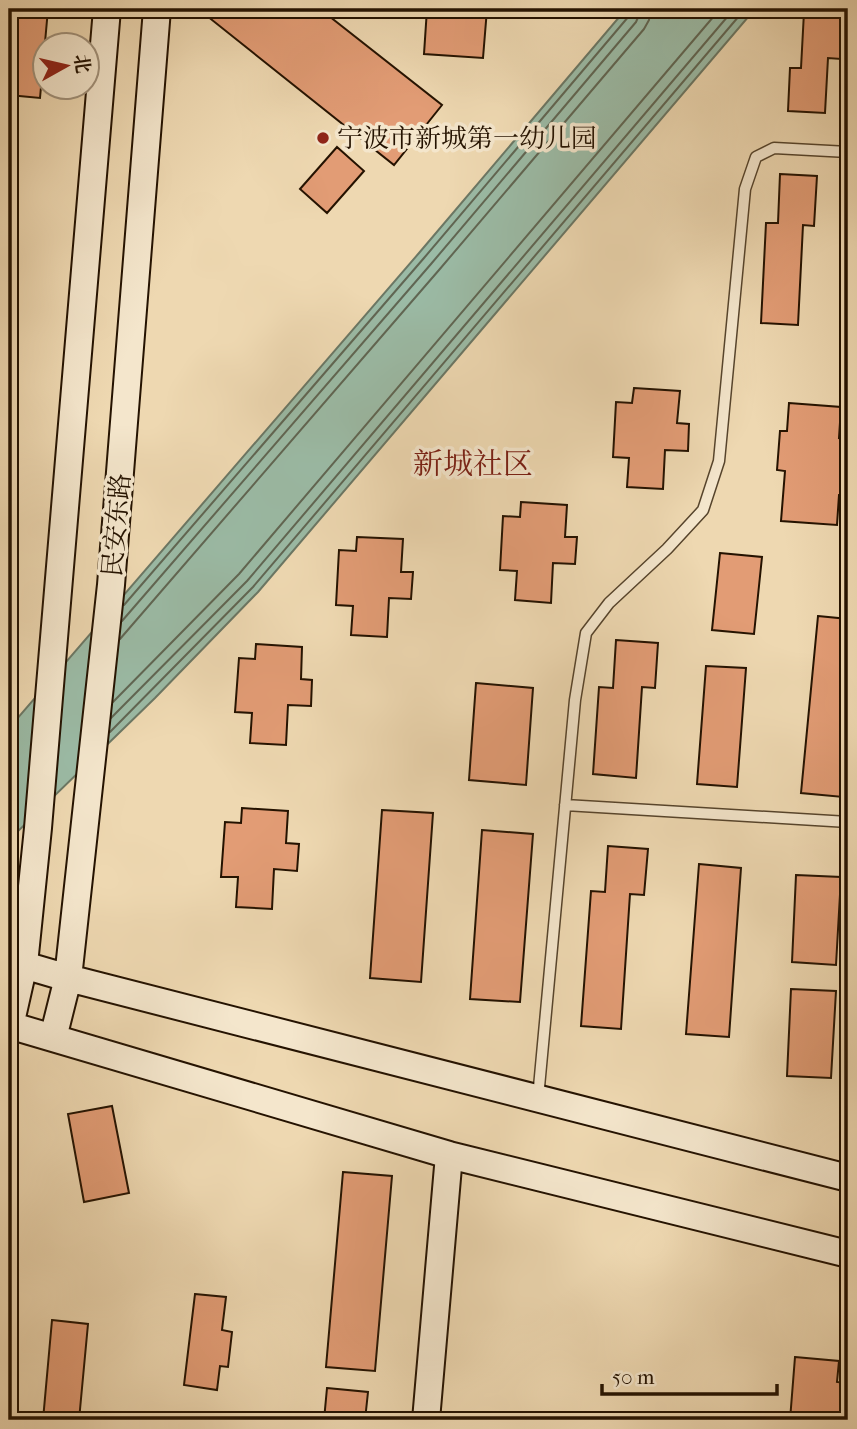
<svg xmlns="http://www.w3.org/2000/svg" width="857" height="1429" viewBox="0 0 857 1429" font-family="'IM FELL French Canon','Noto Serif SC',serif">
<style>
.water{fill:#9bbba6;stroke:#6b7764;stroke-width:2}
.lines{fill:none;stroke-linecap:round;stroke-linejoin:round}
.shore{stroke:#606653;stroke-width:2}
.building{fill:#e29c75;stroke:#241200;stroke-width:2}
.lane-casing{stroke:#56442c;stroke-width:13}
.secondary-casing{stroke:#241200;stroke-width:30}
.lane{stroke:#f4e6cc;stroke-width:10}
.secondary{stroke:#f4e6cc;stroke-width:26}
.poi-dot{fill:#8f2418;stroke:#f4e6cc;stroke-width:2.5}
.labels{text-anchor:middle;stroke-width:7;stroke-linejoin:round;paint-order:stroke}
.poi-label{font-size:26px;fill:#241200;stroke:#f4e6cc;text-anchor:start}
.street-label{font-size:26px;fill:#241200;stroke:#f4e6cc}
.quarter-label{font-size:30px;fill:#7a1f14;stroke:#f4e6cc}
</style>
<rect width="100%" height="100%" fill="#eed8b1"/>
<filter id="stains"><feTurbulence type="fractalNoise" baseFrequency=".00286" numOctaves="4"/><feColorMatrix values="0 0 0 0 .2 0 0 0 0 .09 0 0 0 0 .02 0 0 0 .5 -.17"/></filter>
<radialGradient id="worn" r=".72"><stop offset=".6" stop-color="#630" stop-opacity="0"/><stop offset="1" stop-color="#630" stop-opacity=".3"/></radialGradient>
<path class="water" d="M626,9h129l-497,583 -103,106 -146,142v-112l410,-475z"/>
<g class="lines">
<path class="shore" d="M124,605l300,-347 205,-242 2,-7
M122,621l309,-357 205,-242 3,-7 1,-6
M120,639l319,-369 205,-241 5,-9 1,-11
M113,702l126,-128 481,-565
M111,718l136,-137 487,-572
M110,732l143,-145 492,-578"/>
</g>
<path class="building" d="M9,9h39l-8,89 -31,-3z
M205,9h115l122,96 -48,60 -192,-153z
M427,9h60l-4,49 -59,-4z
M804,12l39,2 -2,45 -13,-1 -3,55 -37,-2 2,-43h11z
M337,147l27,24 -37,42 -27,-24z
M780,174l37,2 -3,50 -11,-1 -5,100 -37,-2 5,-100h12z
M634,388l46,3 -3,32 12,1 -1,27 -23,-1 -2,39 -36,-2 2,-29 -16,-1 3,-55 16,1z
M789,403l52,4 -2,31 9,1v57l-9,-1 -2,30 -56,-4 4,-50 -8,-1 3,-39h7z
M521,502l46,3 -2,32h12l-2,27 -22,-1 -2,40 -36,-3 2,-29 -17,-1 3,-54 17,1z
M357,537l46,2 -2,33h12l-2,27 -22,-1 -2,39 -36,-2 2,-29 -17,-1 3,-55 17,1z
M720,553l42,4 -8,77 -42,-4z
M818,616l30,3v127l-5,51 -42,-4z
M616,640l42,3 -3,45 -13,-1 -6,91 -43,-4 6,-87 14,1z
M256,644l46,3 -1,32 11,1 -1,26 -23,-1 -2,40 -36,-2 2,-30 -17,-1 4,-54 16,1z
M706,666l40,2 -9,119 -40,-3z
M476,683l57,5 -7,97 -57,-5z
M242,808l46,3 -2,32 13,1 -2,27 -23,-2 -2,40 -36,-2 2,-30h-17l4,-55 16,1z
M382,810l51,3 -12,169 -51,-4z
M482,830l51,4 -13,168 -50,-3z
M608,846l40,3 -4,46 -14,-1 -9,135 -40,-3 10,-135 14,1z
M699,864l42,4 -12,169 -43,-3z
M796,875l45,2 -5,88 -44,-3z
M791,989l45,2 -5,87 -44,-2z
M112,1106l17,87 -45,9 -16,-88z
M343,1172l49,4 -17,195 -49,-4z
M195,1294l31,3 -4,33 10,2 -4,35 -8,-1 -3,24 -33,-5z
M52,1320l36,4 -9,96h-36z
M795,1357l44,4 -2,21 8,1 -3,37h-52z
M327,1388l41,4 -3,28h-41z"/>
<g class="lines">
<defs>
<path id="lane" d="M565,805l283,17
M538,1098l37,-398 11,-67 23,-30 58,-54 36,-39 16,-49 26,-272 11,-32 18,-9 74,4"/>
<path id="secondary" d="M10,961l58,17 780,200
M9,1025l440,130 399,99
M10,1026l14,-62 14,-136 69,-819
M53,1038l15,-60 43,-393 46,-576
M426,1420l23,-265"/>
</defs>
<use href="#lane" class="lane-casing"/>
<use href="#secondary" class="secondary-casing"/>
<use href="#lane" class="lane"/>
<use href="#secondary" class="secondary"/>
</g>
<circle class="poi-dot" cx="323" cy="138" r="7"/>
<g class="labels">
<g class="poi-label">
<text x="337" y="147">宁波市新城第一幼儿园</text>
</g>
<g class="street-label">
<text transform="translate(116 525) rotate(-85)" y="9">民安东路</text>
</g>
<g class="quarter-label">
<text x="473" y="474">新城社区</text>
</g>
</g>
<rect width="857" height="1429" fill="none" stroke="#eed8b1" stroke-width="35"/>
<rect x="10" y="10" width="836" height="1408" fill="none" stroke="#241200" stroke-width="3.5"/>
<rect x="18" y="18" width="822" height="1394" fill="none" stroke="#241200" stroke-width="2"/>
<g transform="translate(66 66) rotate(82)"><circle r="33" fill="#f4e6cc" stroke="#a1917a" stroke-width="2"/>
<path d="M0-5L12 26L0 18L-12 26Z" fill="#8f2418"/>
<text y="-10" font-size="19" font-weight="bold" text-anchor="middle" fill="#241200">北</text>
</g>
<path d="M602 1384v10h175v-10" fill="none" stroke="#241200" stroke-width="3.5"/>
<text x="612" y="1384" font-size="21" fill="#241200" stroke="#f4e6cc" stroke-width="5" paint-order="stroke">50 m</text>
<rect width="100%" height="100%" filter="url(#stains)"/>
<rect width="100%" height="100%" fill="url(#worn)"/>
</svg>
